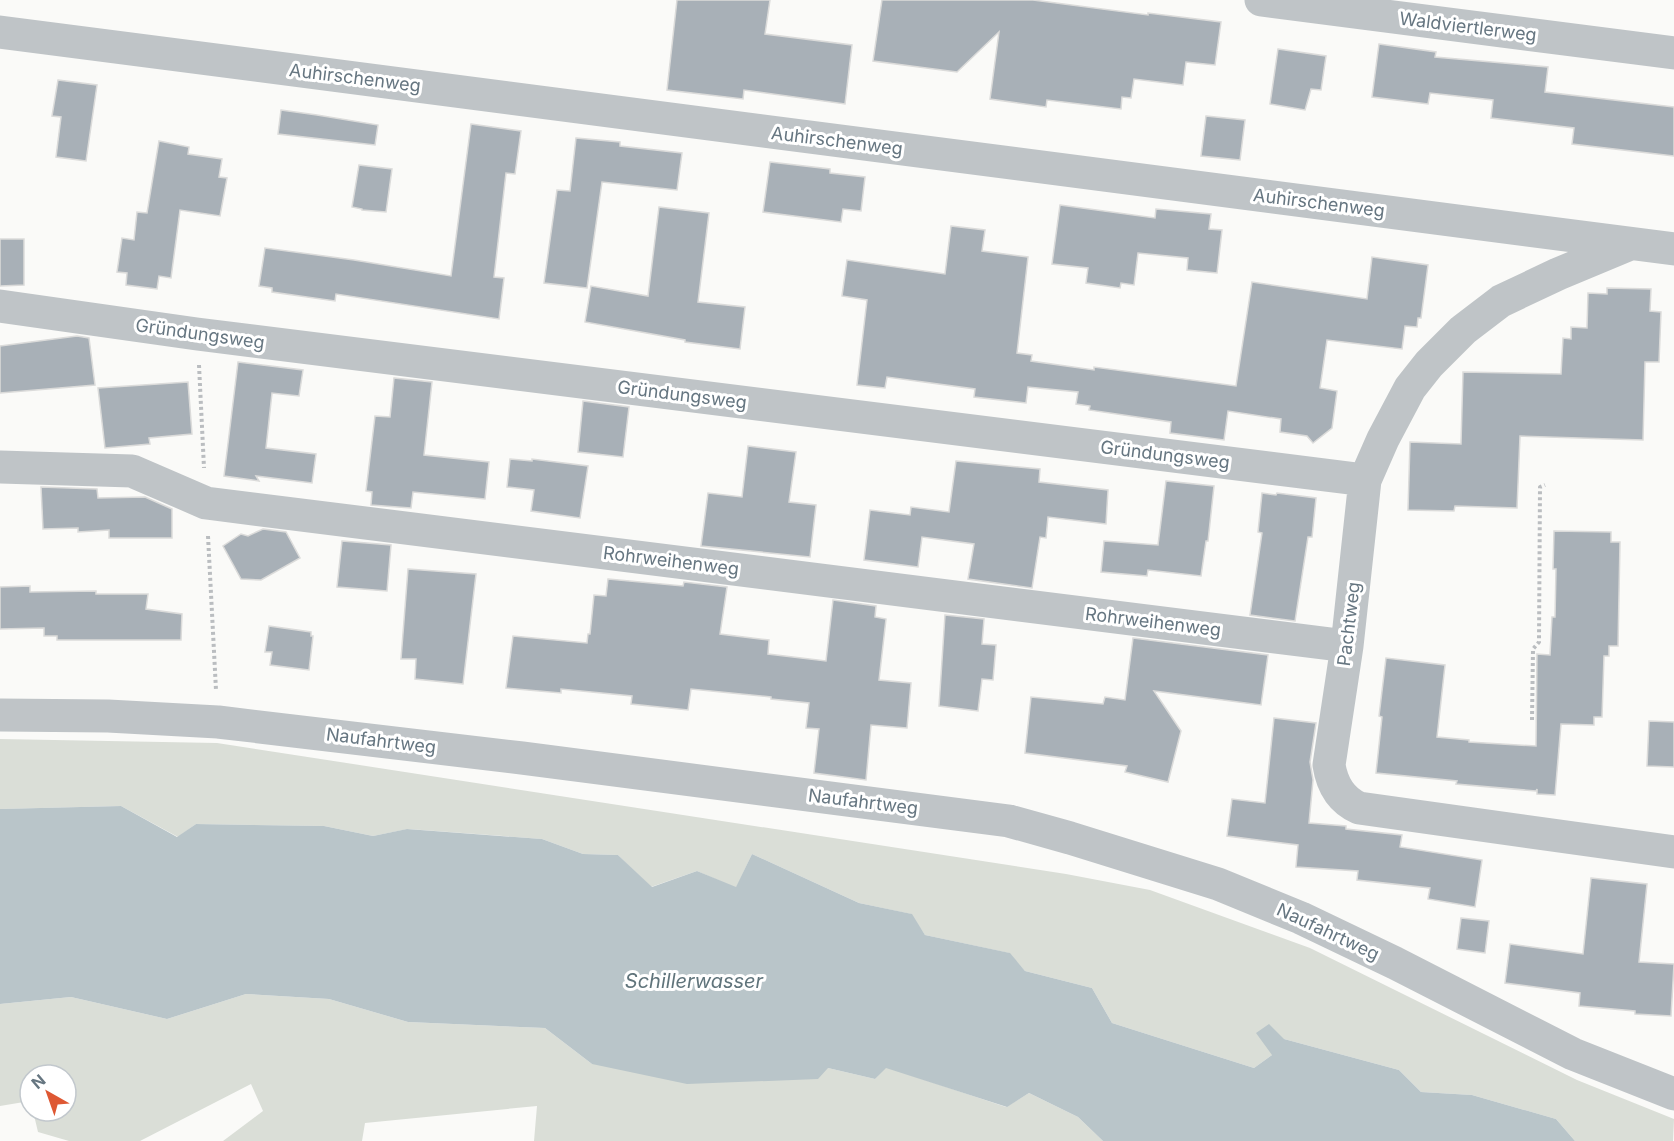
<svg xmlns="http://www.w3.org/2000/svg" width="1674" height="1141" viewBox="0 0 1674 1141" font-family="Inter,sans-serif">
<style>
.green{fill:#daded7}
.water{fill:#b9c5c9}
.building{fill:#a8b0b7;stroke:#dbdbda;stroke-width:1.5}
.lines{fill:none;stroke-linecap:round;stroke-linejoin:round}
.path{stroke:#babdc0;stroke-width:4;stroke-dasharray:3 3;stroke-linecap:butt}
.minor{stroke:#bfc4c7;stroke-width:33}
.labels{text-anchor:middle;stroke-width:6;stroke-linejoin:round;paint-order:stroke}
.street-label{font-size:18px;fill:#667681;stroke:#fff}
.water-label{font-size:20px;font-style:italic;fill:#60747b;stroke:#fff}
</style>
<rect width="100%" height="100%" fill="#fafaf8"/>
<path class="green" d="M0,739l217,4 849,131 84,16 160,58 267,132 97,39 -1,22h-98l-19,-22 -84,-24 -51,-3 -22,-22 -115,-31 -12,16 -18,13 -142,-45 -20,-35 -67,-17 -16,-18 -84,-18 -14,-21 -52,-11 -107,-49 -16,34 -39,-17 -46,16 -33,-32 -35,-1 -41,-15 -134,-10 -35,7 -49,-10 -128,-2 -18,13 -57,-31 -121,3z
M246,994l83,5 79,23 137,6 47,36 236,4 47,11 11,-12 120,40 23,-14 49,24 25,24h-569l3,-35 -172,17 -3,18h-139l40,-30 -12,-27 -111,57h-71l-31,-9 -5,-21h33v-36h-36v26l-30,5v-102l71,-7 96,22z"/>
<path class="water" d="M121,806l56,31 19,-13 128,2 49,10 34,-7 135,10 41,15 35,1 34,32 45,-16 39,16 16,-33 107,49 53,11 13,21 85,18 15,18 67,17 20,35 142,45 18,-13 -16,-22 13,-9 15,15 115,31 22,22 51,3 84,24 19,22h-472l-25,-24 -49,-24 -22,14 -121,-39 -11,11 -47,-11 -10,11 -131,5 -95,-20 -47,-36 -137,-6 -79,-23 -83,-5 -79,25 -96,-22 -71,7v-195z"/>
<path class="building" d="M677,0h93l-5,34 87,11 -7,59 -101,-14 -1,9 -76,-9z
M882,0h151l115,15v-2l73,9 -6,43 -29,-3 -3,23 -49,-6 -3,19 -9,-1 -1,12 -74,-9 -1,7 -56,-8 9,-67 -42,40 -84,-11z
M1379,44l57,8 -1,5 113,10 -3,25 129,15v49l-102,-12 2,-16 -83,-10 2,-18 -63,-7 -2,11 -56,-7z
M1278,49l48,7 -5,34 -10,-1 -6,21 -35,-6z
M58,80l39,5 -11,76 -30,-4 5,-40 -9,-1z
M281,110l36,5 61,10 -3,20 -97,-11z
M1206,116l39,4 -5,40 -39,-4z
M471,124l50,7 -6,43 -9,-1 -12,104 10,1 -5,41 -163,-25 -1,7 -63,-9v-4l-13,-2 6,-38 89,12 97,16z
M576,138l44,4v4l62,7 -5,37 -75,-8 -15,106 -43,-5 13,-93 13,1z
M159,141l30,6 -1,7 34,5 -3,18 8,1 -7,38 -40,-6 -9,68 -12,-2 -2,13 -31,-4 1,-12 -10,-1 5,-34 12,2 3,-28 10,1z
M770,162l60,7v4l35,4 -4,34 -18,-2 -2,13 -78,-10z
M359,165l33,4 -6,43 -24,-2v-1l-10,-2z
M1060,205l95,13 1,-9 55,5 -2,15 13,1 -5,43 -30,-3 1,-12 -50,-5 -4,32 -13,-2 -1,5 -34,-5 2,-15 -36,-4z
M659,207l50,6 -11,89 47,5 -5,42 -55,-7v-2l-100,-18 6,-36 57,10z
M951,226l34,4 -3,21 46,6 -11,96 15,2 -1,6 63,9v-3l142,19 16,-104 115,17 5,-42 56,8 -7,53h-3l-1,9 -12,-1 -3,23 -75,-9 -7,48 17,3 -5,37 -19,15 -6,-7 -27,-4 1,-13 -53,-8 -4,29 -54,-7 1,-11 -82,-12 1,-4 -14,-2 2,-12 -50,-5 -2,16 -52,-6 1,-8 -88,-12 -2,11 -28,-3 10,-85 -25,-4 5,-36 98,14z
M0,239h24v46l-24,1z
M1607,288l44,1 -1,22 11,1 -2,50h-14l-2,78 -123,-4 -3,72 -62,-2 -1,5 -46,-1 2,-68 51,2 2,-72 98,2 2,-36 8,1v-12l16,1 1,-35 19,1z
M77,336l12,2 6,47 -95,8v-47z
M238,362l65,8 -4,26 -27,-3 -6,55 50,6 -4,29 -56,-7 3,5 -35,-5z
M394,378l38,4 -8,73 65,7 -4,37 -72,-7 -2,16 -40,-3 1,-13 -6,-1 9,-75 15,1z
M188,382l4,52 -43,4 1,6 -45,4 -7,-60z
M583,401l46,6 -6,50 -45,-5z
M748,446l48,6 -7,50 27,3 -6,52 -109,-11 7,-53 34,4z
M510,459l22,2v-2l56,7 -8,52 -49,-7 3,-21 -27,-3z
M956,461l84,8 -1,13 69,8 -2,34 -58,-7 -2,21 -6,-1 -8,51 -64,-9 6,-35 -52,-7 -4,30 -54,-7 6,-50 40,5 1,-8 38,5z
M1166,481l48,5 -6,55h-2l-5,35 -53,-6 -1,6 -46,-4 3,-31 54,4z
M41,487l56,2 1,9 47,-1 27,12v29h-63v-8l-31,2v-4l-35,1z
M1262,493l14,2 1,-2 39,5 -4,39h-4l-13,84 -45,-6 12,-82 -4,-1z
M263,529l23,3 14,26 -39,22 -20,-1 -18,-33 18,-12 7,2z
M1554,531l57,1v10h9l-2,104h-9v10h-5l-2,61h-8v8l-33,-1 -6,71 -18,-1v-5l-1,2 -80,-7 1,-3 -81,-8 6,-56 -3,-1 7,-58 59,7 -8,72 32,3v2l67,4 1,-92 13,1 2,-38h3l1,-48h-3z
M342,541l49,4 -4,46 -50,-4z
M408,569l68,5 -13,110 -48,-5 1,-20h-15z
M608,579l75,7 1,-4 43,5 -7,47 49,6 -1,14 58,7 7,-61 43,6 -1,11 11,2 -7,61 32,3 -4,45 -36,-3 -5,55 -52,-7 5,-44 -13,-1 3,-25 -38,-4v-2l-80,-8 -3,21 -57,-6 1,-8 -71,-7v4l-55,-5 7,-52 74,7 1,-9h2l4,-39 12,1z
M30,586v6l66,-1v3h52l-2,15 36,5 -1,26h-124v-4h-13v-8l-44,1v-42z
M945,615l39,4 -2,25 14,1 -3,35 -11,-1 -4,32 -39,-5z
M269,626l42,6v4h2l-4,34 -39,-5 2,-13h-7z
M1133,638l135,17 -7,50 -107,-14 27,40 -13,51 -43,-10 2,-6 -102,-13 6,-56 72,7 2,-7 20,3z
M1274,718l42,5 -6,39 3,18 -4,43 37,3v3l56,6 -2,12 82,13 -7,47 -47,-8 2,-11 -73,-8 1,-9 -62,-4 2,-22 -71,-9 5,-37 33,4z
M1649,721l25,1v45l-27,-1z
M1591,878l56,6 -8,78 35,2 -3,52 -36,-2v-3l-56,-5 1,-13 -75,-10 5,-39 73,10z
M1461,918l28,3 -4,32 -28,-4z"/>
<g class="lines">
<path class="path" d="M199,365l5,103
M208,536l8,154
M1532,720l1,-71 6,-7 1,-155 5,-2"/>
<path class="minor" d="M1261,0l413,53
M0,32l1674,217
M1630,244l-72,30 -57,27 -38,29 -34,34 -19,24 -27,51 -18,41 -18,166 -18,119c3,19 12,35 30,43l315,44
M0,306l197,28 1168,146
M0,467l132,4 74,32 1141,143
M0,715l108,1 110,6 304,36 487,63 61,17 148,46 83,34 94,45 178,91 101,40"/>
</g>
<g class="labels">
<g class="street-label">
<text transform="translate(1468 27) rotate(7)" y="6">Waldviertlerweg</text>
<text transform="translate(355 78) rotate(7)" y="6">Auhirschenweg</text>
<text transform="translate(837 141) rotate(7)" y="6">Auhirschenweg</text>
<text transform="translate(1319 203) rotate(7)" y="6">Auhirschenweg</text>
<text transform="translate(200 334) rotate(8)" y="6">Gründungsweg</text>
<text transform="translate(682 395) rotate(7)" y="6">Gründungsweg</text>
<text transform="translate(1165 455) rotate(7)" y="6">Gründungsweg</text>
<text transform="translate(671 561) rotate(7)" y="6">Rohrweihenweg</text>
<text transform="translate(1153 622) rotate(7)" y="6">Rohrweihenweg</text>
<text transform="translate(1349 624) rotate(-83)" y="6">Pachtweg</text>
<text transform="translate(381 741) rotate(7)" y="6">Naufahrtweg</text>
<text transform="translate(863 802) rotate(7)" y="6">Naufahrtweg</text>
<text transform="translate(1328 932) rotate(25)" y="6">Naufahrtweg</text>
</g>
<g class="water-label">
<text x="694" y="988">Schillerwasser</text>
</g>
</g>
<g transform="translate(48 1093) rotate(320)"><circle r="28" fill="#ffffff" stroke="#c2c8cd" stroke-width="1.5"/>
<path d="M0-4.5L10 22L0 15L-10 22Z" fill="#de5833"/>
<text y="-9" font-size="16" font-weight="bold" text-anchor="middle" fill="#667681">N</text>
</g>
</svg>
